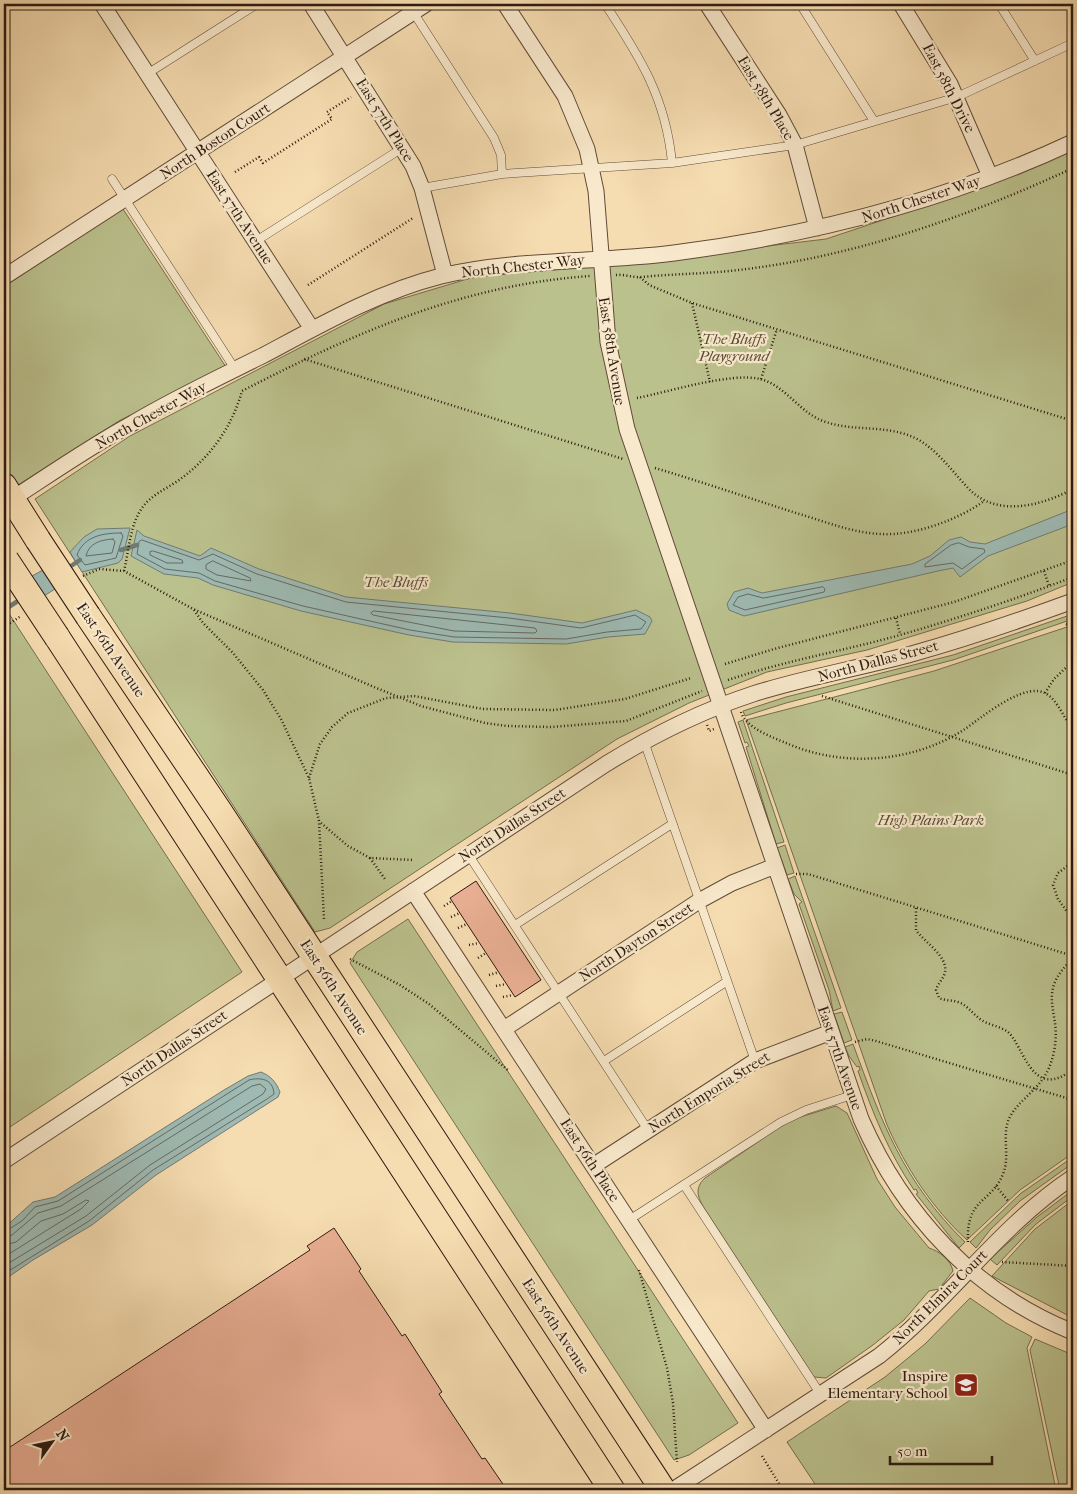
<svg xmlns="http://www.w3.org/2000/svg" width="1077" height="1494" viewBox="0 0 1077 1494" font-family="'IM FELL French Canon',serif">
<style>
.green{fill:#bbc18d;stroke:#746e4e}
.water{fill:#9ebab3;stroke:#717a72}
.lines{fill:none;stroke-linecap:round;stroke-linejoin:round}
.shore{stroke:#666a62;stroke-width:1}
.stream{stroke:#717a72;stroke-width:4.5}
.building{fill:#e8ae93;stroke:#2e1a10}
.lane-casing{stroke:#604b38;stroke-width:9}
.street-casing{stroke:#604b38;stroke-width:17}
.primary-casing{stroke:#2e1a10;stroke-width:27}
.path{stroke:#2e1a10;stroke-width:2.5;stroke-dasharray:1 2.5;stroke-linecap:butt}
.lane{stroke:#f9e9cc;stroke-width:8}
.street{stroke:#f9e9cc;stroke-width:15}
.primary{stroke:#f6ddb1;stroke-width:25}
.primary-bridge-casing{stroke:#2e1a10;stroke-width:27;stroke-linecap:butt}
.primary-bridge{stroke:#f6ddb1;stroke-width:25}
.labels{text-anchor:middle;stroke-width:4.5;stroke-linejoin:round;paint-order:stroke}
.street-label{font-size:15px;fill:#2e1a10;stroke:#f9e9cc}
.park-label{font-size:15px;font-style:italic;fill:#584c36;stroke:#f9e9cc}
.poi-label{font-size:15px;fill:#2e1a10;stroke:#f9e9cc;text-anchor:end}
</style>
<rect width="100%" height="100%" fill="#f6ddb1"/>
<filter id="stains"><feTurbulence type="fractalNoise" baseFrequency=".004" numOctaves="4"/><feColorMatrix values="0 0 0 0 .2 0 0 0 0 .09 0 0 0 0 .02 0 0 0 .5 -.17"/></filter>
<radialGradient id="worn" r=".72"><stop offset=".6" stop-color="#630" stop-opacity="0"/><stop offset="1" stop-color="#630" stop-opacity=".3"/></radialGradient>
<path class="green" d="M1073,147v435l-46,19 -160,49 -100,22 -78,31 -72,36 -287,189 -15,4 -280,-433 95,-63 254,-132 90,-27 135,-12 217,-26 168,-56z
M123,209l103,158 -107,54 -104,66 -11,-19v-182z
M4,606l238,366 -238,159z
M1073,614v5l-120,41 -167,43 -41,13 -2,-5 43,-14 167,-42z
M1073,625v528l-53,37 -53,50c-35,-32 -61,-72 -80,-115l-141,-405 188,-49z
M743,720l41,122 -8,2 -30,-97 3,-1 -2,-4 -2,1 -7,-21z
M785,845l9,28 -7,2 -10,-27z
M795,876l46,132 -8,3 -4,-21 -30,-86 3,-2 -8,-8 -6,-15z
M408,919l330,504 -49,32 -15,5 -324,-497 7,-11z
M842,1012l10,28 -8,3 -10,-29z
M853,1044c29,79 50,137 112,198l-6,6 -43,-54 2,-1 -2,-4 -2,1c-25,-37 -41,-76 -56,-119l2,-1 -1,-4 -2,1 -8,-11 -4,-9z
M836,1106l11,7 30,66 18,28 34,41c10,3 22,12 24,23l-14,18 -10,2 -25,29 -31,25 -47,33 -12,-1 -104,-160c-9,-14 -19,-26 -5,-39l78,-53 14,-7z
M1073,1157v6l-53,38 -30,29 -14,18 -6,-6 50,-48z
M1073,1190v6l-37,28 -39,41 -7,-6 47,-42z
M1073,1200v118l-81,-42 43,-47z
M970,1298l36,25 26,14 -5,11 29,142h-237l-32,-48 98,-65 40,-33z
M1035,1339l38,16v135h-13l-30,-140z"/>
<path class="water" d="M1073,509v15l-85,32 -28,21 -7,-9 -15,3 -194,45 -15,-6 -2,-6 7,-12 14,-4 14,5 150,-29 18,-8 19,-16 12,-3 9,5 15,2z
M130,528l-8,31 -4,4 -36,9 -12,-20 14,-15 13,-8z
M137,530l7,6 56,20 11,-8 48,21 87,28 164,16 72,10 54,-13 14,7 2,4 -7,13 -37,3 -42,7 -113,-2 -44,-7 -108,-24 -88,-26 -15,-7 -34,-4 -33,-18z
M43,570l12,19 -11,7 -12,-20z
M261,1072c10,4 15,10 19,20l-2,5 -122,78 -64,50 -59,35 -29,20v-52l29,-26 22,-5 169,-107 24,-14z"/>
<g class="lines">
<path class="shore" d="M121,533l2,3 -7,22 -31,7 -8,-10c7,-19 26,-22 44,-22z
M113,539l2,3 -3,11 -26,3c3,-13 14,-16 27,-17z
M142,540l57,20 14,-6 44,20 89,28 163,16 72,10 54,-13 11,7 -5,7 -34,3 -41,7 -112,-2 -44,-7 -107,-24 -88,-25 -16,-8 -34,-4 -28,-15 2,-12z
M959,543l10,4 15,2 1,3 -23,17 -9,-6 -28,4v-3l26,-19z
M153,551l29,9 1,3h-16l-17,-8v-3z
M213,561l37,17 1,3 -34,-6 -11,-6v-4z
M823,587l2,2 -1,3 -79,18 -12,-5 5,-8 10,-3 15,4z
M374,611l161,17 2,3 -2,2 -81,-2 -81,-16 -2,-2z
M4,1232l18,-11 13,-14 23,-6 191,-121c12,-3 24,-1 25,14l-7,5 -114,71 -64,51 -85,53
M4,1238l8,-3 26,-22 23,-7 191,-120 8,-2 6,5 -3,5 -113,71 -64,51 -82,50
M4,1245l12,-3 25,-21 22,-7 23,-14 3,1 -8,8 -77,48"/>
<path class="stream" d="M121,550l16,-5
M65,570l15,-10
M4,610l17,-11"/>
</g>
<path class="building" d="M476,881l65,99 -26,17 -65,-99z
M334,1228l27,41 -2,2 43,65 3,-2 37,58 -3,2 43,65 3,-1 22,32h-503v-39l306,-201 -3,-4z"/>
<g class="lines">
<defs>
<path id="lane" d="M408,4l86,134 7,17 1,19
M605,4c35,53 61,94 67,159
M800,4l74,117
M999,4l36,57
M147,74l110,-70
M112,179l123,190
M422,188l80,-14 170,-11 123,-18 162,-48 116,-54
M256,241l148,-94
M644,741l111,320
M468,854l180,276
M515,925l157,-101
M604,1061l122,-79
M684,1185l137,210
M629,1220l152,-98 25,-12 46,-15"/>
<path id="street" d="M102,4l210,325
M311,4l102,162 9,22 23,87
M505,4l60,92 22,53 9,42 12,151 19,87 234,690c42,96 114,174 212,213
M707,4l72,111 16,30 22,83
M901,4l49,80 40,92
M4,277l422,-273
M12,499c40,-26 79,-53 121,-76 42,-25 87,-46 131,-68 58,-31 114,-63 177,-79 77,-18 155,-13 233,-23 138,-18 273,-52 399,-111
M413,891l353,539
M504,1029l195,-128 33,-18 43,-17
M4,1161l602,-397c47,-29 95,-53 147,-70 53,-17 108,-26 162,-41 53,-15 106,-33 158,-52
M593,1166l162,-105 76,-29
M673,1490l206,-134c70,-55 120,-130 194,-179"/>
<path id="primary" d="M4,486l34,54
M88,616l132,196 443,678
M57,637l555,853"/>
</defs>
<use href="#lane" class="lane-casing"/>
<use href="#street" class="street-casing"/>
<use href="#primary" class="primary-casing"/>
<path class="path" d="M235,172l24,-15 4,6 69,-44 -5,-7 24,-15
M616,275c8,-1 18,3 26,2 29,-3 58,-3 87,-6 119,-12 236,-53 344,-103
M640,277l9,8 43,18 381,118
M308,285l105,-67
M692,303l18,79
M304,359l319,100
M761,379l16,-50
M637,398c31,-6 94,-26 123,-19 25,6 39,33 63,42 32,12 65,2 96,19 20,12 33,31 49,48 28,30 73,18 105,1
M655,468c47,14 94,30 141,45 28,8 56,20 85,21 33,2 77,-14 103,-33
M124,571c5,-21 6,-46 18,-63 9,-13 24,-19 37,-28 31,-22 53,-53 63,-89 113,-58 219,-106 348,-115
M1044,571l5,15
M83,576l16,-7 25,2 69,38 181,78 47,19 64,17 22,3 45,1 74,-6 76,-30
M194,610l9,13 30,30 30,37 18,29 28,59 10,43 5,98
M896,618l4,16
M1066,624l7,3
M4,627l17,-11
M725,664l49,-15 180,-47 119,-42
M728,680c56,-19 115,-29 172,-45 59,-17 116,-36 173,-58
M1045,693l9,-14 19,-18
M822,696l251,79
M741,712c5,16 31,25 45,31 57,25 127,20 179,-14 17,-12 51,-40 73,-38 18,2 24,26 35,38
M707,725l2,6 5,-2
M309,778l11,-34 12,-17 16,-14 38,-15 28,-2 69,13 72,1 70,-11 66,-21
M321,823l27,23 22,12 44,2
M370,858l15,21
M1073,862l-15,11 -5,12 5,14 15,21
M796,874h12l265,82
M444,906l8,-5
M916,908v22c8,12 32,26 29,42 -1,6 -7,11 -9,18l3,8c7,3 13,2 19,4 9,3 14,11 22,17 8,6 20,7 28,13 15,13 23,64 58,42
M451,917l9,-4
M458,928l9,-4
M469,945l10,-2
M478,958l8,-5
M350,959l50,26 29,19 80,67
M489,975l10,-3
M496,986l10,-2
M503,997l10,-2
M855,1042l12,-3 9,2 197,59
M996,1186l13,16
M968,1242c-2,-45 23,-38 35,-68 8,-19 -3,-41 8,-59 11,-18 28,-25 38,-47 6,-15 8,-30 6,-45 -2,-14 -6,-27 0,-41 4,-10 11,-16 18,-24
M1002,1262l71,4
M639,1270l28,98 6,35 4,59
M762,1456l21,34"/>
<use href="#lane" class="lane"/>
<use href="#street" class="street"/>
<use href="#primary" class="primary"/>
<defs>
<path id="primary-bridge" d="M38,540l50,76
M6,560l51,77"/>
</defs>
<use href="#primary-bridge" class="primary-bridge-casing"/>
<use href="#primary-bridge" class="primary-bridge"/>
</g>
<defs>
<symbol id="school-square" viewBox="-11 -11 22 22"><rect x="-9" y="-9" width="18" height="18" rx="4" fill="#8f2418" stroke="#f9e9cc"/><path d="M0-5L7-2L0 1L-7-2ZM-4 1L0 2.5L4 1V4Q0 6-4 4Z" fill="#fff"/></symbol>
</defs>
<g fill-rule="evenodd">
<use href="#school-square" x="952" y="1371" width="28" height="28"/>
</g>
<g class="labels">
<g class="street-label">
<text transform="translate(949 88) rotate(63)" y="5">East 58th Drive</text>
<text transform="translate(766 98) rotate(59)" y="5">East 58th Place</text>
<text transform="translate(385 120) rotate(58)" y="5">East 57th Place</text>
<text transform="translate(215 141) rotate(-33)" y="5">North Boston Court</text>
<text transform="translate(921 199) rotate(-18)" y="5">North Chester Way</text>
<text transform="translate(240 217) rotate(57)" y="5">East 57th Avenue</text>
<text transform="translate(523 266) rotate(-6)" y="5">North Chester Way</text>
<text transform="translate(612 351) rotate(81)" y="5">East 58th Avenue</text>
<text transform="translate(151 415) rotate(-29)" y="5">North Chester Way</text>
<text transform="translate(111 650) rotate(56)" y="5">East 56th Avenue</text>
<text transform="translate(878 661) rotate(-15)" y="5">North Dallas Street</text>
<text transform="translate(512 825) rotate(-33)" y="5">North Dallas Street</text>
<text transform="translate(636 942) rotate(-33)" y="5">North Dayton Street</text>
<text transform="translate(334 987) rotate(57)" y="5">East 56th Avenue</text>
<text transform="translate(174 1048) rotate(-34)" y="5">North Dallas Street</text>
<text transform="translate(840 1058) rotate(71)" y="5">East 57th Avenue</text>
<text transform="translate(709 1092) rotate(-32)" y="5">North Emporia Street</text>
<text transform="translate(590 1160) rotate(57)" y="5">East 56th Place</text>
<text transform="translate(940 1297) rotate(-45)" y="5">North Elmira Court</text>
<text transform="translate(556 1326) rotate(57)" y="5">East 56th Avenue</text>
</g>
<g class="park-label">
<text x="734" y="344">The Bluffs<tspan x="734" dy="17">Playground</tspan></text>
<text x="396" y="587">The Bluffs</text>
<text x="931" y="825">High Plains Park</text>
</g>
<g class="poi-label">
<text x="948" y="1381">Inspire<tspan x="948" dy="17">Elementary School</tspan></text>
</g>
</g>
<rect width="1077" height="1494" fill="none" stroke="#f6ddb1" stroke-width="20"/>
<rect x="5" y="5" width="1067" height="1484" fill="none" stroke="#2e1a10" stroke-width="2.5"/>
<rect x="10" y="10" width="1057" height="1474" fill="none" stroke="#2e1a10"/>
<g transform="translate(52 1442) rotate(57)" stroke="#f9e9cc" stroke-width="4" paint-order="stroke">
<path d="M0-4L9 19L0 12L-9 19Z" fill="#2e1a10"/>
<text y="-8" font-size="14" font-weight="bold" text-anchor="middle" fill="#2e1a10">N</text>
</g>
<path d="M890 1456v8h102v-8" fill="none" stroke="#2e1a10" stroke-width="2.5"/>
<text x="897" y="1456" font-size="15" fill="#2e1a10" stroke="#f9e9cc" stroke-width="4" paint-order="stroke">50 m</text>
<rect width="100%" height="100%" filter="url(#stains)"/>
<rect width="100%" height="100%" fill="url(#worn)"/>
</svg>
